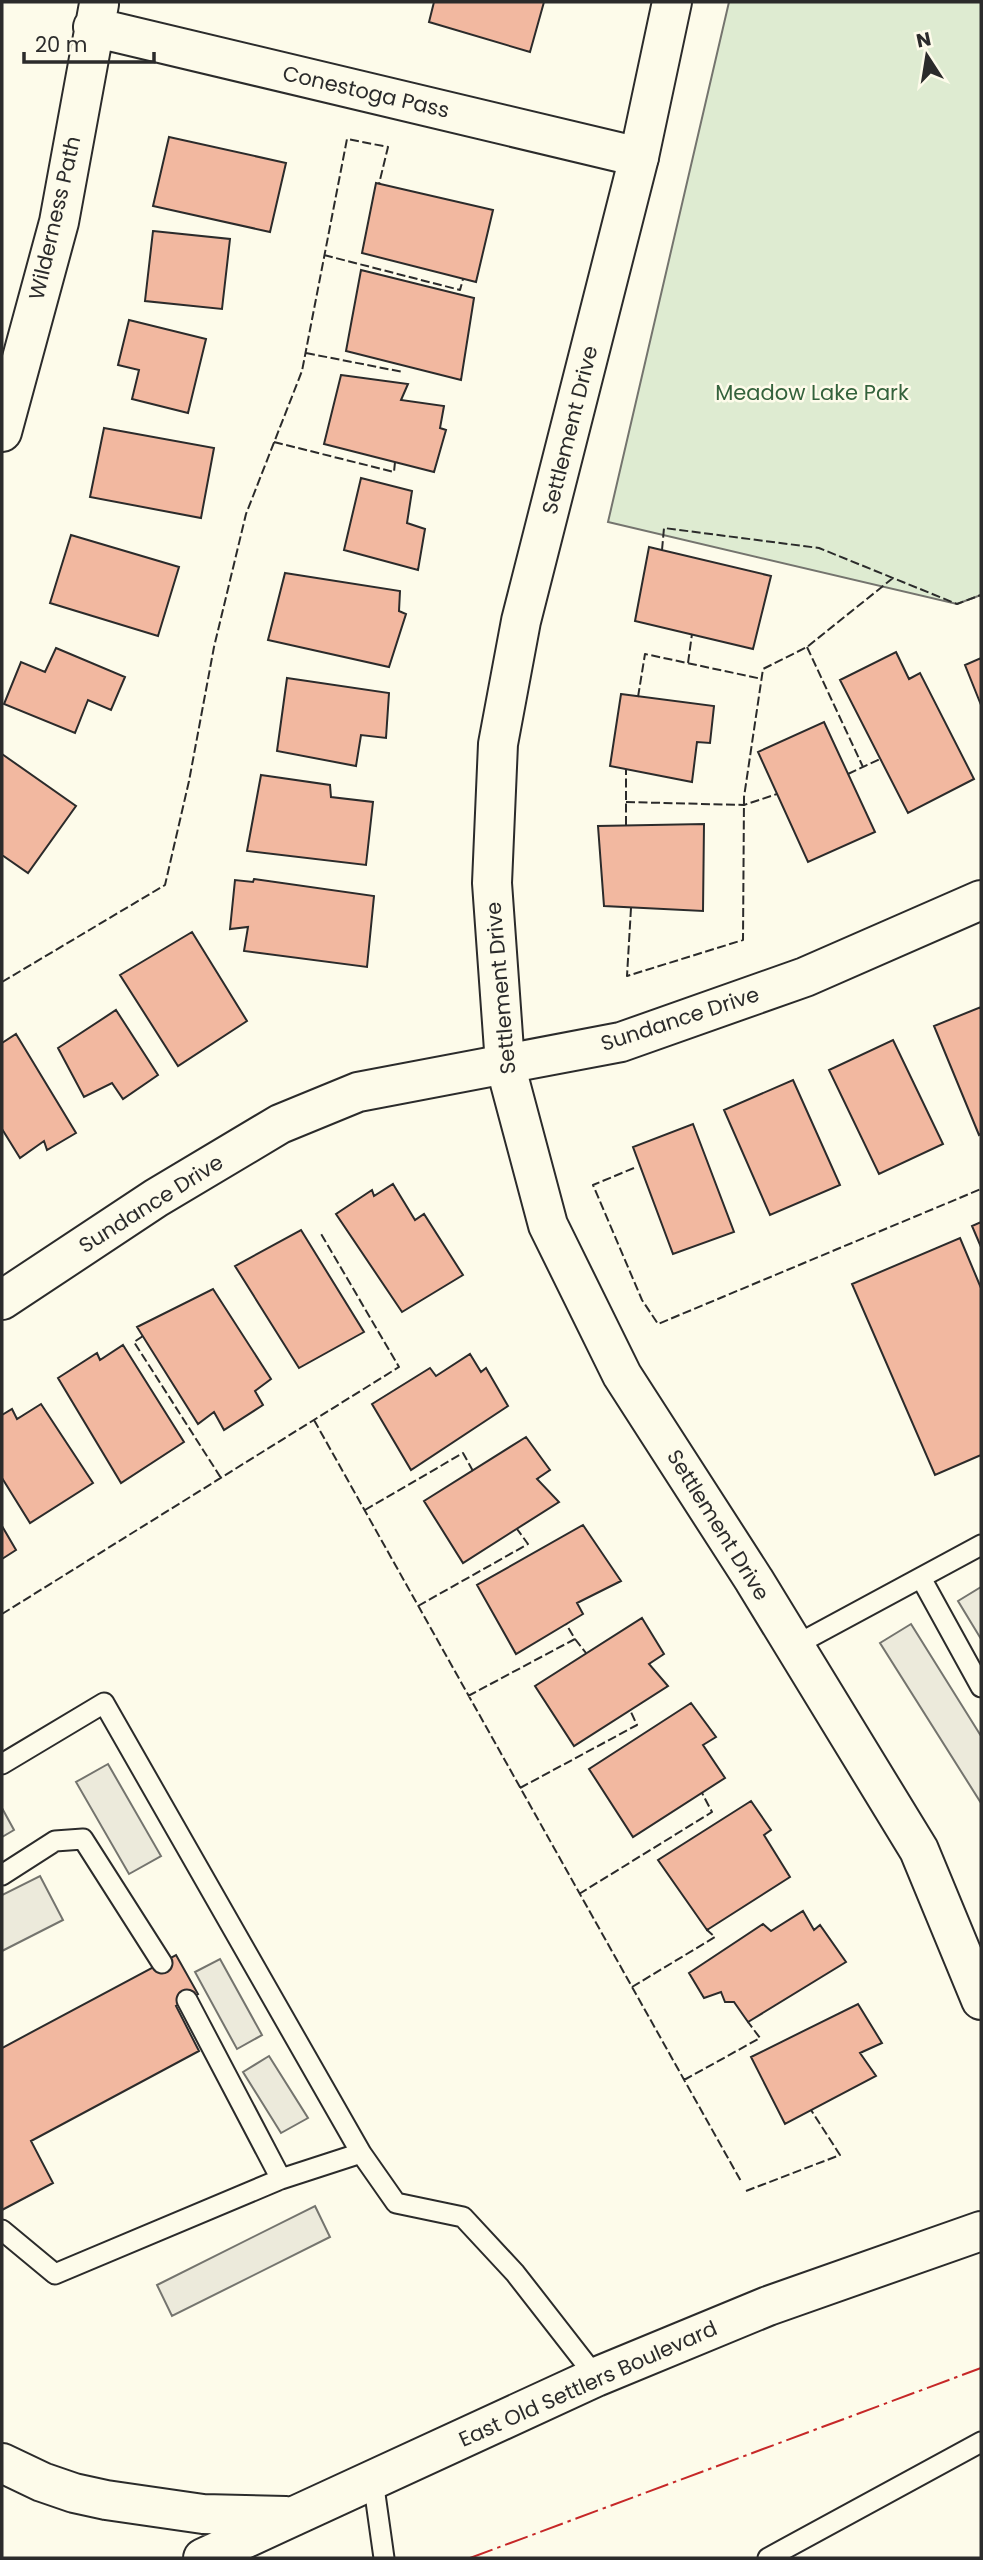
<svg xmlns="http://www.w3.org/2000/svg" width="983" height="2560" viewBox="0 0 983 2560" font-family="Poppins,sans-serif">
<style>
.green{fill:#deebd1;stroke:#74746e;stroke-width:2}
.parking{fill:#eceadb;stroke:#74746e;stroke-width:2}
.building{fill:#f2b8a0;stroke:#2b2b2b;stroke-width:2}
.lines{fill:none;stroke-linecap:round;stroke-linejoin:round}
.service-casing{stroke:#2b2b2b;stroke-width:23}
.minor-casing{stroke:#2b2b2b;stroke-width:42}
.tertiary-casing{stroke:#2b2b2b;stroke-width:42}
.secondary-casing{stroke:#2b2b2b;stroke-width:42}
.service{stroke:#fdfbea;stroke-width:19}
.minor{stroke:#fdfbea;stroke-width:38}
.tertiary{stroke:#fdfbea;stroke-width:38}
.secondary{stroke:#fdfbea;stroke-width:38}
.fence{stroke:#2b2b2b;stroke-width:2;stroke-dasharray:9 3.5;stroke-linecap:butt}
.power{stroke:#c62828;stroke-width:2;stroke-dasharray:24 5 3.5 5;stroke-linecap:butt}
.labels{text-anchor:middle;stroke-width:5;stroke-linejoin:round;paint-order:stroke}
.street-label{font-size:21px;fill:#2b2b2b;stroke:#fdfbea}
.park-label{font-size:21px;fill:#34623c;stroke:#fdfbea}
</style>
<rect width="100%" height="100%" fill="#fdfbea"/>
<path class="green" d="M729,2h252v593l-24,9 -349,-82z"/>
<path class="parking" d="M981,1587v52l-23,-38z
M911,1624l70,112v67l-101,-160z
M108,1764l53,92 -32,18 -53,-92z
M2,1808l12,22 -12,7z
M40,1876l23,44 -61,31v-56z
M220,1959l42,76 -25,14 -42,-77z
M269,2056l39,62 -27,15 -38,-61z
M315,2206l15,31 -158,79 -15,-31z"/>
<path class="building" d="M434,2h110l-14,50 -101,-30z
M169,137l117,26 -16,69 -117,-26z
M376,183l117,27 -17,72 -114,-29z
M153,231l77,8 -8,70 -77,-8z
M361,270l113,28 -13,82 -115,-29z
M129,320l77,19 -18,74 -56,-14 7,-29 -21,-5z
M341,375l67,9 -7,16 43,6 -4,22 6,2 -12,42 -110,-28z
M104,428l110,20 -13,70 -111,-21z
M361,478l51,13 -5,32 18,6 -7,41 -74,-20z
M71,535l108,32 -21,69 -108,-33z
M649,547l122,29 -18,73 -118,-28z
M285,573l115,18 -1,20 7,3 -17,53 -121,-27z
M56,648l69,29 -14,33 -23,-10 -13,33 -71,-29 17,-42 24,10z
M896,652l13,27 11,-6 54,106 -66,34 -68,-133z
M981,658v47l-16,-40z
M287,678l102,15 -3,45 -25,-3 -5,31 -79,-15z
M621,694l93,12 -4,37 -13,-1 -5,40 -82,-16z
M824,722l51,110 -67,30 -50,-110z
M2,754l74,52 -48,67 -26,-18z
M261,775l69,10 1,12 42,5 -7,63 -119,-14z
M704,824l-1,87 -99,-5 -6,-80z
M254,879l120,17 -7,71 -123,-16 4,-24 -18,2 5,-49 18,2z
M192,932l55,89 -69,45 -58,-91z
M981,1007v127l-2,1 -45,-109z
M116,1010l42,65 -35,24 -11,-16 -28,14 -26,-49z
M16,1034l60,99 -29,17 -3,-9 -24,17 -18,-29v-86z
M893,1040l50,104 -64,30 -50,-104z
M793,1080l47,105 -70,30 -46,-105z
M693,1124l41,108 -61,22 -40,-107z
M393,1184l22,36 9,-6 39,61 -61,37 -66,-98 36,-24 2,6z
M981,1222v25l-9,-21z
M301,1230l63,102 -65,36 -64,-102z
M960,1238l21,50v167l-46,20 -83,-191z
M213,1289l58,90 -16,12 8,14 -39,25 -10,-18 -16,12 -61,-97z
M123,1345l61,97 -63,41 -63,-105 39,-25 3,7z
M470,1354l11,18 5,-4 22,38 -97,64 -39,-66 58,-36 6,8z
M41,1404l52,79 -63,40 -28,-45v-63l10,-6 5,10z
M526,1437l24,33 -13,9 22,23 -96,61 -39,-62z
M583,1525l38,56 -44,22 6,11 -67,40 -39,-69z
M2,1526l14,24 -14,9z
M642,1618l22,36 -15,10 19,22 -94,60 -39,-60z
M691,1703l25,34 -13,8 22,33 -92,59 -44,-68z
M751,1801l20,29 -7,5 26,42 -83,53 -49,-70z
M803,1911l11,19 6,-5 26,37 -98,60 -14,-20h-9l-4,-10 -17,6 -15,-25 74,-49 8,7z
M176,1955l22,39 -22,12 23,45 -168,90 22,42 -51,27v-162z
M858,2004l24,39 -22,10 16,23 -91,48 -34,-67z"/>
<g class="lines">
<defs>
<path id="service" d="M921,1578l60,109
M794,1646l187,-101
M2,1764l102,-61 257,450 35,50 67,14 52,56 81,104
M2,1875l53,-34 28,-2 79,124
M187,2000l94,179
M2,2230l53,44 226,-95 80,-26
M373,2480l11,78
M768,2558l213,-116"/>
<path id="minor" d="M93,27l546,130
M2,432l57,-210 40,-218
M2,1300l154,-102 124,-74 78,-32 263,-50 184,-65 176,-77"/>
<path id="tertiary" d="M672,2l-33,155 -118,464 -23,123 -6,139 13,181 43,161 74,150 132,205 165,270 62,150"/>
<path id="secondary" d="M2,2463l40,19 32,11 32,7 97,14 83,2
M203,2558l393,-181 172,-71 213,-75"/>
</defs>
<use href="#service" class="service-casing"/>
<use href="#minor" class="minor-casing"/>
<use href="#tertiary" class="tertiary-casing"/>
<use href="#secondary" class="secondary-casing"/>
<use href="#service" class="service"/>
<use href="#minor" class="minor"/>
<use href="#tertiary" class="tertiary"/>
<use href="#secondary" class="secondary"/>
<path class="fence" d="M324,255l136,35 3,-11
M306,353l97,19
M274,442l120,30 1,-10
M662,550l2,-22 155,20 138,56 24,-9
M807,647l56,120
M688,663l4,-29
M638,697l7,-43 117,25
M848,774l32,-15
M626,802l118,3 33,-11
M626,825v-56
M631,908l-4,68 116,-36 1,-143 19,-128 44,-22 86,-69
M2,982l163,-97 24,-104 25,-134 32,-133 56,-143 45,-232 41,8 -9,37
M634,1168l-41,17 49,115 16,24 323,-135
M143,1336l-9,6 87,136
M314,1420l428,763
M365,1510l98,-57 10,18
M418,1606l110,-62 -11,-15
M2,1614l397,-247 -79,-135
M575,1639l11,14
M468,1696l107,-57 -9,-15
M520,1788l117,-63 -7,-15
M579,1894l133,-82 -10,-19
M632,1987l83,-50 -8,-7 3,-2
M684,2080l76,-42 -12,-16
M746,2191l94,-36 -29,-45"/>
<path class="power" d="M470,2558l511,-190"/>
</g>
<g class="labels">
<g class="street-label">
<text transform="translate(366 92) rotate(13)" y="7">Conestoga Pass</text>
<text transform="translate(55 218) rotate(-77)" y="7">Wilderness Path</text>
<text transform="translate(570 430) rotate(-76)" y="7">Settlement Drive</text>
<text transform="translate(501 988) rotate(-95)" y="7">Settlement Drive</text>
<text transform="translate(680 1019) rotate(-18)" y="7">Sundance Drive</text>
<text transform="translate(151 1204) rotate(-32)" y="7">Sundance Drive</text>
<text transform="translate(718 1525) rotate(58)" y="7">Settlement Drive</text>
<text transform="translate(588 2384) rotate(-24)" y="7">East Old Settlers Boulevard</text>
</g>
<g class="park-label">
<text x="812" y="400">Meadow Lake Park</text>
</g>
</g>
<rect width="983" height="2560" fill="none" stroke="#2b2b2b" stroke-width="7"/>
<g transform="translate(927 56) rotate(348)" stroke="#fdfbea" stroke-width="5" paint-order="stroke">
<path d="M0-5L12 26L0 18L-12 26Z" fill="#2b2b2b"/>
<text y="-10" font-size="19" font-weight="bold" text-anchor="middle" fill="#2b2b2b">N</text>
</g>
<path d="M24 52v10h130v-10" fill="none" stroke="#2b2b2b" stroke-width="3.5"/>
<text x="35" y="52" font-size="21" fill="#2b2b2b" stroke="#fdfbea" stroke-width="5" paint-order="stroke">20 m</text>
</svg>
